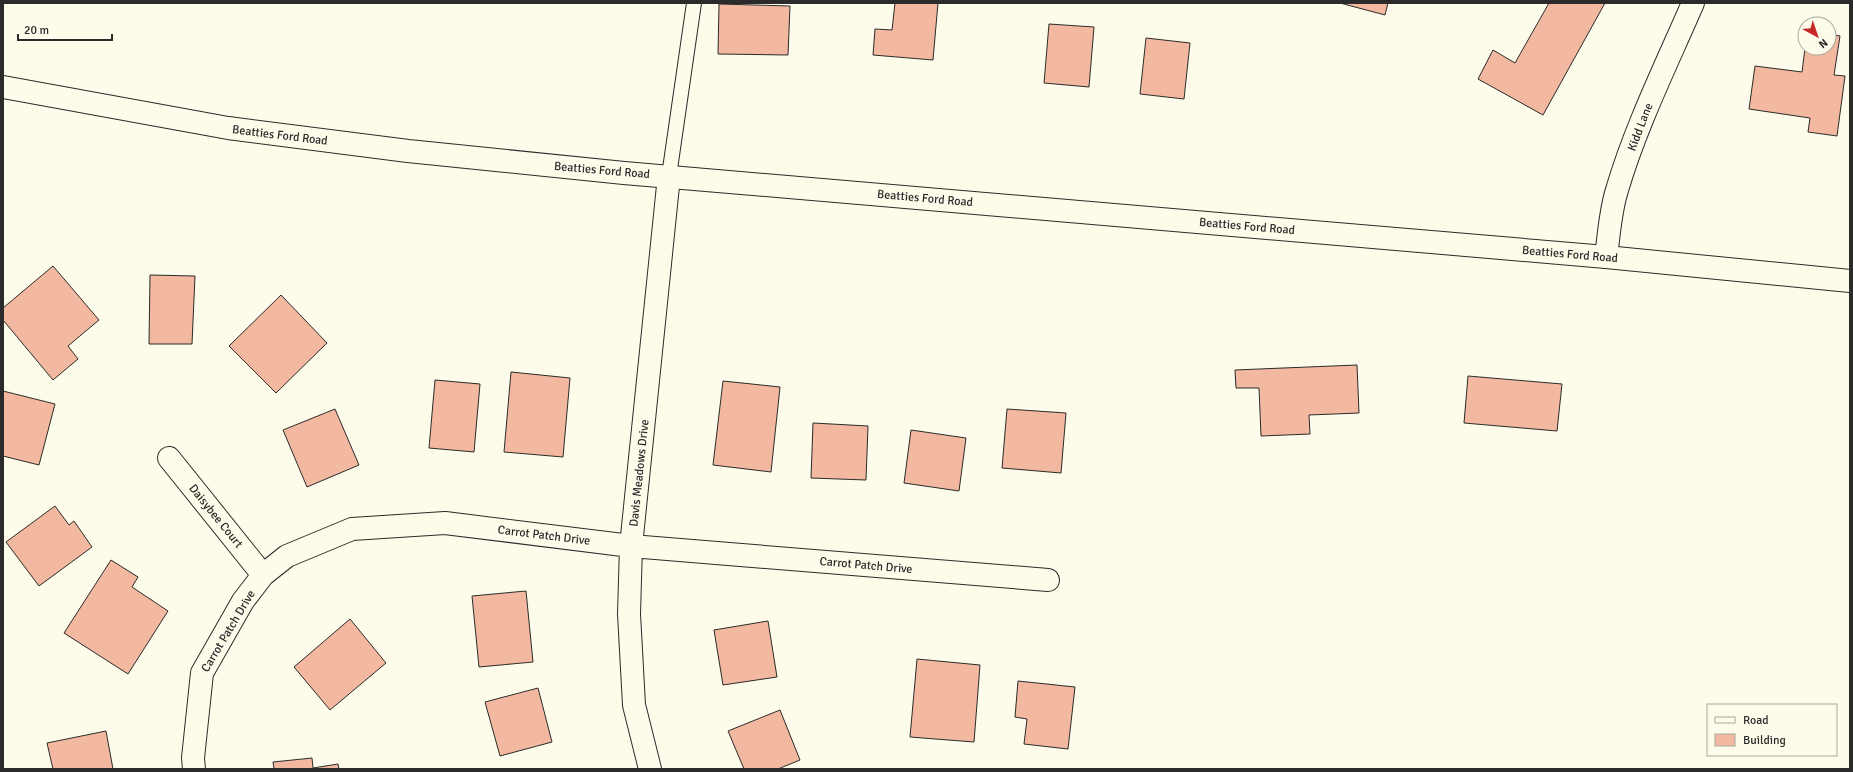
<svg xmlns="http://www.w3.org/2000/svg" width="1853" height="772" viewBox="0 0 1853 772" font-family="Signika,sans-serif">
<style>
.building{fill:#f2b8a0;stroke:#2b2b2b}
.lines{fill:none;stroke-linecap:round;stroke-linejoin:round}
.service-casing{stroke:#2b2b2b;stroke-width:16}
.minor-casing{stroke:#2b2b2b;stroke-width:24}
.secondary-casing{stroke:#2b2b2b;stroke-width:24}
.service{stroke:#fdfbea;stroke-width:14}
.minor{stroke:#fdfbea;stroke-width:22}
.secondary{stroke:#fdfbea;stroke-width:22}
.labels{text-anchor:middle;stroke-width:3;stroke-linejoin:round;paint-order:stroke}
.street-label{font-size:12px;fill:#2b2b2b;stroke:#fdfbea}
</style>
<rect width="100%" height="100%" fill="#fdfbea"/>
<path class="building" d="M895,3h43l-5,57 -60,-5 2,-26 17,1z
M1340,3h48l-3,12z
M1549,3h56l-62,112 -65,-36 15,-29 22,13z
M719,4l71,2 -2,49 -70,-1z
M1049,24l45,3 -5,60 -45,-4z
M1829,34l11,2 -6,39 11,1 -8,60 -29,-4 2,-14 -61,-9 6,-43 47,6 3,-24h24z
M1146,38l44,5 -6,56 -44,-5z
M53,266l46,54 -31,26 10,13 -25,21 -50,-60v-12z
M150,275l45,1 -3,68h-43z
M281,295l46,48 -51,50 -47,-47z
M1357,365l2,48 -50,2 1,19 -49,2 -2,-48h-23l-1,-18z
M511,372l59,6 -7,79 -59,-5z
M1468,376l94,8 -5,47 -93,-8z
M435,380l45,4 -6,68 -45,-4z
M723,381l57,6 -9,85 -58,-7z
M3,391l52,13 -16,61 -36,-9z
M335,409l24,56 -52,22 -24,-57z
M1007,409l59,4 -5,60 -59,-5z
M813,423l55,3 -2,54 -55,-2z
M911,430l55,8 -7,53 -55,-8z
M55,506l14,19 5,-4 18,26 -53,39 -33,-44z
M111,560l27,17 -6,10 36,24 -40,63 -64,-41z
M526,591l7,71 -54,5 -7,-71z
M350,619l36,44 -56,47 -36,-43z
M768,621l9,56 -54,8 -9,-55z
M917,659l63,6 -6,77 -64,-5z
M1018,681l57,6 -7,62 -44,-5 3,-25 -12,-2z
M538,688l14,54 -52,14 -15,-54z
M780,710l20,50 -22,9h-34l-16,-38z
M106,731l7,38h-60l-6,-26z
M312,758l1,10 25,-4 1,5h-65l-1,-7z"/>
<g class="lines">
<defs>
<path id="service" d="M669,176l25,-173"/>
<path id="minor" d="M1606,257c3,-22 4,-45 11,-67 18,-62 50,-127 76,-187
M169,458l94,117
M194,769l-1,-11 9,-85 41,-72 20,-26 24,-19 65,-27 93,-6 186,23 417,34
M650,769l-16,-64 -5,-91 2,-68 38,-370"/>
<path id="secondary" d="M3,87l225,41 180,23 216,22 982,84 244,24"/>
</defs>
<use href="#service" class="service-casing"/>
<use href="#minor" class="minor-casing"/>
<use href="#secondary" class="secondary-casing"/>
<use href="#service" class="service"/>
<use href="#minor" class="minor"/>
<use href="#secondary" class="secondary"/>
</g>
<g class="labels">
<g class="street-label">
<text transform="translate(1640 127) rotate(-69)" y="4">Kidd Lane</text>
<text transform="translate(280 135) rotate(7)" y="4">Beatties Ford Road</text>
<text transform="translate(602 170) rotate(5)" y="4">Beatties Ford Road</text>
<text transform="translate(925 198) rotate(5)" y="4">Beatties Ford Road</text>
<text transform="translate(1247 226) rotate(5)" y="4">Beatties Ford Road</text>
<text transform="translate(1570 254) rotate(5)" y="4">Beatties Ford Road</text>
<text transform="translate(639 473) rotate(-84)" y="4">Davis Meadows Drive</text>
<text transform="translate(216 516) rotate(51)" y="4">Daisybee Court</text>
<text transform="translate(544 535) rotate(7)" y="4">Carrot Patch Drive</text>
<text transform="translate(866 565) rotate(5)" y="4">Carrot Patch Drive</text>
<text transform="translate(228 631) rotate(-59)" y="4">Carrot Patch Drive</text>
</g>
</g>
<rect width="1853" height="772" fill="none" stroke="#2b2b2b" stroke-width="8"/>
<rect x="1707" y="704" width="130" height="52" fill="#fdfbea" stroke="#a9a89e"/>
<rect x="1715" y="717" width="20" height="6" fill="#fdfbea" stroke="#a9a89e"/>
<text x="1743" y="724" font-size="12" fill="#2b2b2b">Road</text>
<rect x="1715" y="734" width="20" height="12" fill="#f2b8a0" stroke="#a9a89e"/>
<text x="1743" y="744" font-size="12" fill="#2b2b2b">Building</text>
<g transform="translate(1817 36) rotate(140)"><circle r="19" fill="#fdfbea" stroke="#a9a89e"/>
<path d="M0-3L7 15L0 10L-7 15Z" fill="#c62828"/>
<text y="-6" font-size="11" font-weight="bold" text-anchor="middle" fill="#2b2b2b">N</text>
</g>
<path d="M18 34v6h94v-6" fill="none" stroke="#2b2b2b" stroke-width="2"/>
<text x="24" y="34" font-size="12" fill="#2b2b2b" stroke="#fdfbea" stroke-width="3" paint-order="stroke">20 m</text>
</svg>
